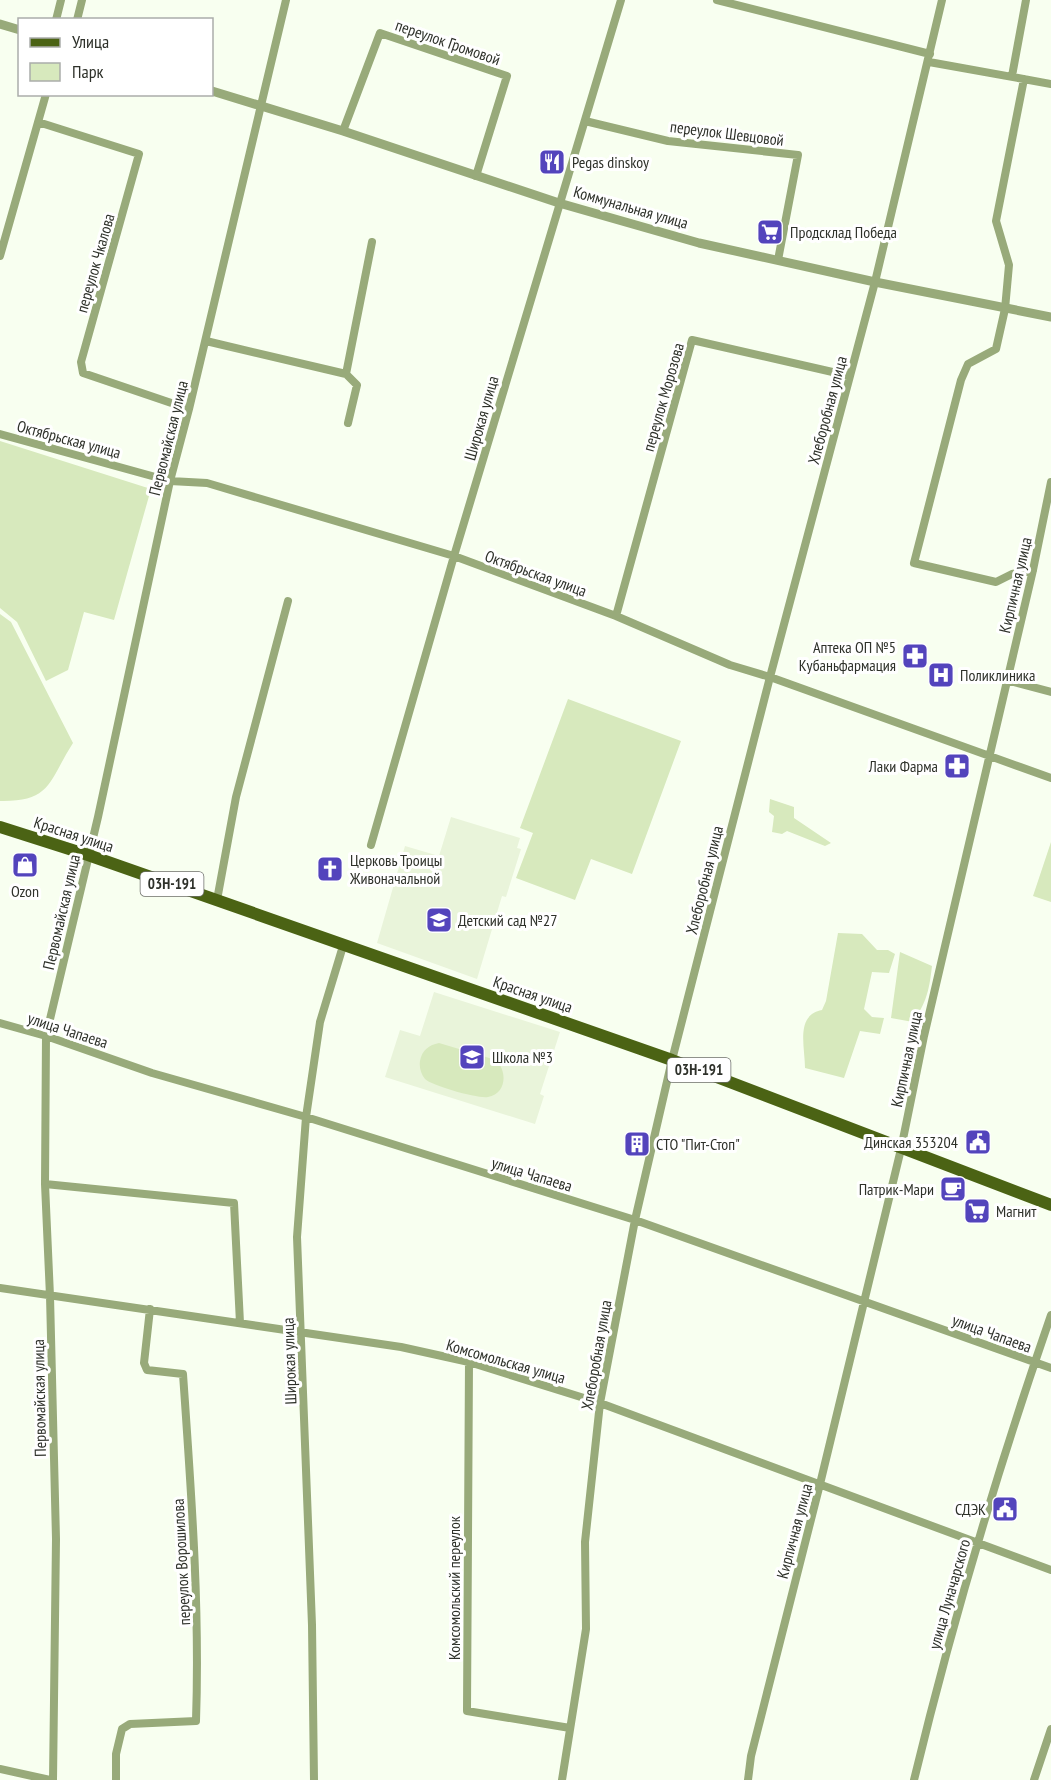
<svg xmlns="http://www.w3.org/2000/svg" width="1051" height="1780" viewBox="0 0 1051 1780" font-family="'PT Sans Narrow',sans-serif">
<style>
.built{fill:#e9f4da}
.green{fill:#d7e9bd}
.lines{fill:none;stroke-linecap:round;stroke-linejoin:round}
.minor{stroke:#98aa7a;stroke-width:8}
.tertiary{stroke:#98aa7a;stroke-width:9}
.primary{stroke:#4b6314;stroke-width:12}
.labels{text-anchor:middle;stroke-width:6;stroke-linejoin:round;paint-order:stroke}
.shield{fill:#fff;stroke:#6d6f6a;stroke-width:1.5}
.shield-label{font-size:15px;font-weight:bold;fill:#2e312a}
.street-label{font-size:16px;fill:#2e312a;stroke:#fff}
.poi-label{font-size:16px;fill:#2e312a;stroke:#fff;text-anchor:start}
</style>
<rect width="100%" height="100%" fill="#f8fff0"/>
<path class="built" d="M451,817l69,21 -3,10 4,1 -15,48 -4,-1 -25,83 -100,-36 28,-97 34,10z
M434,992l126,40 -20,62 4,2 -9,28 -150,-47 15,-47 20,6z"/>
<path class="green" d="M0,441l151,48 -37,131 -30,-8 -16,58 -22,11 -29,-59 -17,-14z
M0,614l11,8 62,121c-24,37 -21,59 -73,58z
M568,699l113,42 -49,133 -41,-15 -16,41 -59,-22 17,-45 -13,-5z
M770,799l24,8v11l37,25 -6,3 -38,-15 -5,3 -10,-2 2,-16 -5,-4z
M1051,842v60l-18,-6z
M838,933l24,1 15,16h11l7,4 -6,19 -17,-1 -8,37 8,8 12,1 -4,16 -20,-3 -16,47 -39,-10c0,-21 -10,-53 17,-58l4,-9z
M900,952l32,14c-3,25 -5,35 -19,56l-22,-4z
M439,1043l57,17c12,12 10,34 -8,37 -9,2 -56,-11 -63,-18 -4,-5 -6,-12 -5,-18 2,-11 9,-16 19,-18z"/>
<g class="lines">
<path class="minor" d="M717,0l213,54
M56,20l5,-20
M77,20l5,-20
M929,62l122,22
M1012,76l14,-76
M1024,79l-28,142 13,44 -4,44 -9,40 -28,15 -7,16 -47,183 82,19 16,-8 21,-4
M585,121l83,20 130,14 -20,105
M38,122l101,32 -58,208 2,11 106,36
M343,131l37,-98 127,43 -31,100
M0,256l46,-162
M206,341l140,33 26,-132
M346,374l11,11 -9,38
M0,434l170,47 37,2 247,73 162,60 114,49 40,12 281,101
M616,616l76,-276 158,36
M1006,680l45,12
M371,845l83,-289 167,-556
M217,900l19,-103 52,-196
M0,1023l46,13 106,37 154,44 329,103 416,148
M45,1184l189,19 6,120
M0,1288l401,59 68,15 131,41 451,167
M469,1362l-2,349 103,17
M0,1769l50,11
M53,1780l3,-241 -6,-243 -5,-112 1,-148 52,-219 72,-336 19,-72 97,-409
M116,1780v-26l6,-25 8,-5 66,-3c4,-116 -5,-231 -13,-347l-36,-4 -3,-7 6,-54
M314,1780l-2,-155 -15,-388 9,-120 14,-95 23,-76
M562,1780l24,-151 -1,-87 15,-139 35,-183 37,-160 98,-383 105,-395 67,-282
M748,1780l3,-24 69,-272 81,-335 23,-113 109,-466 18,-88
M914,1780c38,-157 84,-312 137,-465
M1034,1780l17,-51"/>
<path class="tertiary" d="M0,24l20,6
M212,91l131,40 216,72 140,40 176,39 176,35"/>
<path class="primary" d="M0,827l88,28 584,205 379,145"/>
</g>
<defs>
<symbol id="restaurant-square" viewBox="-11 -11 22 22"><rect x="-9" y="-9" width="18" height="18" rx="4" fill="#5344bc" stroke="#fff"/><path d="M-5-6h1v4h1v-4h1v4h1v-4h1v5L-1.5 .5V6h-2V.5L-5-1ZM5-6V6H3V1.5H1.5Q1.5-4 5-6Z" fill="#fff"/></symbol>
<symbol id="supermarket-square" viewBox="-11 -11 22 22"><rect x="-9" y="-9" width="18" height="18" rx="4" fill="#5344bc" stroke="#fff"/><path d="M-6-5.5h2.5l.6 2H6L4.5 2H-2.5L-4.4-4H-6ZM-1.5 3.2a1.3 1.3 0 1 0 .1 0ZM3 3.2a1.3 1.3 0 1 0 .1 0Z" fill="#fff"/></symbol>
<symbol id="pharmacy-square" viewBox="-11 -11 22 22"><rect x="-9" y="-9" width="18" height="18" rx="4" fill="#5344bc" stroke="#fff"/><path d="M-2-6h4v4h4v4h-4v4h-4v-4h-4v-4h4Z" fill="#fff"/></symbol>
<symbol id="hospital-square" viewBox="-11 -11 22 22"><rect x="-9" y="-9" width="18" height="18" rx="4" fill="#5344bc" stroke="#fff"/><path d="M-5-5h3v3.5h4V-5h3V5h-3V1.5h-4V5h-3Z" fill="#fff"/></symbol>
<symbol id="shop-square" viewBox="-11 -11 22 22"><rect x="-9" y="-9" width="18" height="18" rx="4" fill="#5344bc" stroke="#fff"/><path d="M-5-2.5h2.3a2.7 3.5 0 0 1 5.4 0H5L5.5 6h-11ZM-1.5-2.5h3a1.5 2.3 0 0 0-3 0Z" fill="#fff"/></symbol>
<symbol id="church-square" viewBox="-11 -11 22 22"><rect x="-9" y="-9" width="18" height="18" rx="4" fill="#5344bc" stroke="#fff"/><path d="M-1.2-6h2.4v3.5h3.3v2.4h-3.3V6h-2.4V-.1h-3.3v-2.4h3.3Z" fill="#fff"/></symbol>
<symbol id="school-square" viewBox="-11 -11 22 22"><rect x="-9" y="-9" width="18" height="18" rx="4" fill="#5344bc" stroke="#fff"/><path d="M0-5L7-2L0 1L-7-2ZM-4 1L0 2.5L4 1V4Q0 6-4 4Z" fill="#fff"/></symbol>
<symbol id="civic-square" viewBox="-11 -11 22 22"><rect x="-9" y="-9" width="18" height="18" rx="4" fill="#5344bc" stroke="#fff"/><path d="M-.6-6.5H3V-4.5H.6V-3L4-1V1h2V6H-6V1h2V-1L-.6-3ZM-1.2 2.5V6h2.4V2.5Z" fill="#fff"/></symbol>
<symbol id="building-square" viewBox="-11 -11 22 22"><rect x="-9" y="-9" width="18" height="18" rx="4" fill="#5344bc" stroke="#fff"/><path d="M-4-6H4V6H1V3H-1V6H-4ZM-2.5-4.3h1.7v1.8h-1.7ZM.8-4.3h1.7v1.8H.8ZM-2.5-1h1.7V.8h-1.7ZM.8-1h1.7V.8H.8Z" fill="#fff"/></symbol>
<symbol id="cafe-square" viewBox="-11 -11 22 22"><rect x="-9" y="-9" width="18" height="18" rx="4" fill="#5344bc" stroke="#fff"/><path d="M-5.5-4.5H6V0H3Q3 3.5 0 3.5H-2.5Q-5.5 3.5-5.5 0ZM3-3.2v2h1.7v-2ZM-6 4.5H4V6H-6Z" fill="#fff"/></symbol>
</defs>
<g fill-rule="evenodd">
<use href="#restaurant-square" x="537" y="147" width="30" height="30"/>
<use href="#supermarket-square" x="755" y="217" width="30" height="30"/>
<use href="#pharmacy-square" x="900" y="641" width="30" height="30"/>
<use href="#hospital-square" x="926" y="660" width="30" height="30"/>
<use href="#pharmacy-square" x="942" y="751" width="30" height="30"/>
<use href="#shop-square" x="10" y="850" width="30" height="30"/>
<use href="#church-square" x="315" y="854" width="30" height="30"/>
<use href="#school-square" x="424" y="905" width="30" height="30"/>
<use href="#school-square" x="457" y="1042" width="30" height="30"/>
<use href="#civic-square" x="963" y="1127" width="30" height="30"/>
<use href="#building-square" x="622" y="1129" width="30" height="30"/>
<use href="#cafe-square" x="938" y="1174" width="30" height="30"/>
<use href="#supermarket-square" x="962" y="1196" width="30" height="30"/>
<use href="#civic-square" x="990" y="1494" width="30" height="30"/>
</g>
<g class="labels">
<g class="shield">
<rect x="140.5" y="872" width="63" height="24" rx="4.5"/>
<rect x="667.5" y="1058" width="63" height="24" rx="4.5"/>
</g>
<g class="shield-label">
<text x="172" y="889">03Н-191</text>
<text x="699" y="1075">03Н-191</text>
</g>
<g class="street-label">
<text transform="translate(448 42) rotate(19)" y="6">переулок Громовой</text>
<text transform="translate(727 133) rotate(7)" y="6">переулок Шевцовой</text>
<text transform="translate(631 207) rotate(16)" y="6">Коммунальная улица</text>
<text transform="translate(95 263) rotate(-74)" y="6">переулок Чкалова</text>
<text transform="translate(663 397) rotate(-74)" y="6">переулок Морозова</text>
<text transform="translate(827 410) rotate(-75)" y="6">Хлеборобная улица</text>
<text transform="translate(481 418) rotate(-74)" y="6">Широкая улица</text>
<text transform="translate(168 438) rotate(-76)" y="6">Первомайская улица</text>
<text transform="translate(69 439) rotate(15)" y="6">Октябрьская улица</text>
<text transform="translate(536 573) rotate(20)" y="6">Октябрьская улица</text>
<text transform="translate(1015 585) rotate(-77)" y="6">Кирпичная улица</text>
<text transform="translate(74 834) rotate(18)" y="6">Красная улица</text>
<text transform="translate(704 880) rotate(-76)" y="6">Хлеборобная улица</text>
<text transform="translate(61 912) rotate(-77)" y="6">Первомайская улица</text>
<text transform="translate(533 994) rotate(19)" y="6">Красная улица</text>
<text transform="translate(68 1030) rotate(18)" y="6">улица Чапаева</text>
<text transform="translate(906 1059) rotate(-78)" y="6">Кирпичная улица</text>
<text transform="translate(532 1174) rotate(17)" y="6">улица Чапаева</text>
<text transform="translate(992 1333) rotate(20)" y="6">улица Чапаева</text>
<text transform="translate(596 1355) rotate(-80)" y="6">Хлеборобная улица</text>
<text transform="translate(289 1361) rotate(-92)" y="6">Широкая улица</text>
<text transform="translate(506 1361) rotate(16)" y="6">Комсомольская улица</text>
<text transform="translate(39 1398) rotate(-91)" y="6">Первомайская улица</text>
<text transform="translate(794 1531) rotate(-75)" y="6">Кирпичная улица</text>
<text transform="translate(181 1562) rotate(-93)" y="6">переулок Ворошилова</text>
<text transform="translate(454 1588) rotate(-90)" y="6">Комсомольский переулок</text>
<text transform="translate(949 1594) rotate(-74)" y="6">улица Луначарского</text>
</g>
<g class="poi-label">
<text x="572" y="168">Pegas dinskoy</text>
<text x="790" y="238">Продсклад Победа</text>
<text x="896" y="653" text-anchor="end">Аптека ОП №5<tspan x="896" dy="18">Кубаньфармация</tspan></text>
<text x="960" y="681">Поликлиника</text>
<text x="938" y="772" text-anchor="end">Лаки Фарма</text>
<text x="350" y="866">Церковь Троицы<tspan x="350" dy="18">Живоначальной</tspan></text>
<text x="25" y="897" text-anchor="middle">Ozon</text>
<text x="458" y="926">Детский сад №27</text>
<text x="492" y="1063">Школа №3</text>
<text x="958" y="1148" text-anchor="end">Динская 353204</text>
<text x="656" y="1150">СТО "Пит-Стоп"</text>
<text x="934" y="1195" text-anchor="end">Патрик-Мари</text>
<text x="996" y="1217">Магнит</text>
<text x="986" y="1515" text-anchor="end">СДЭК</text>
</g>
</g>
<rect x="18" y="18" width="195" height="78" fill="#ffffff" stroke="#abadaa" stroke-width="1.5"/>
<rect x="30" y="38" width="30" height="9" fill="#4b6314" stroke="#abadaa" stroke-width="1.5"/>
<text x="72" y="48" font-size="18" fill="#2e312a">Улица</text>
<rect x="30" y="63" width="30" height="18" fill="#d7e9bd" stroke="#abadaa" stroke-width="1.5"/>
<text x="72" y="78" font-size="18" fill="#2e312a">Парк</text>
</svg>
